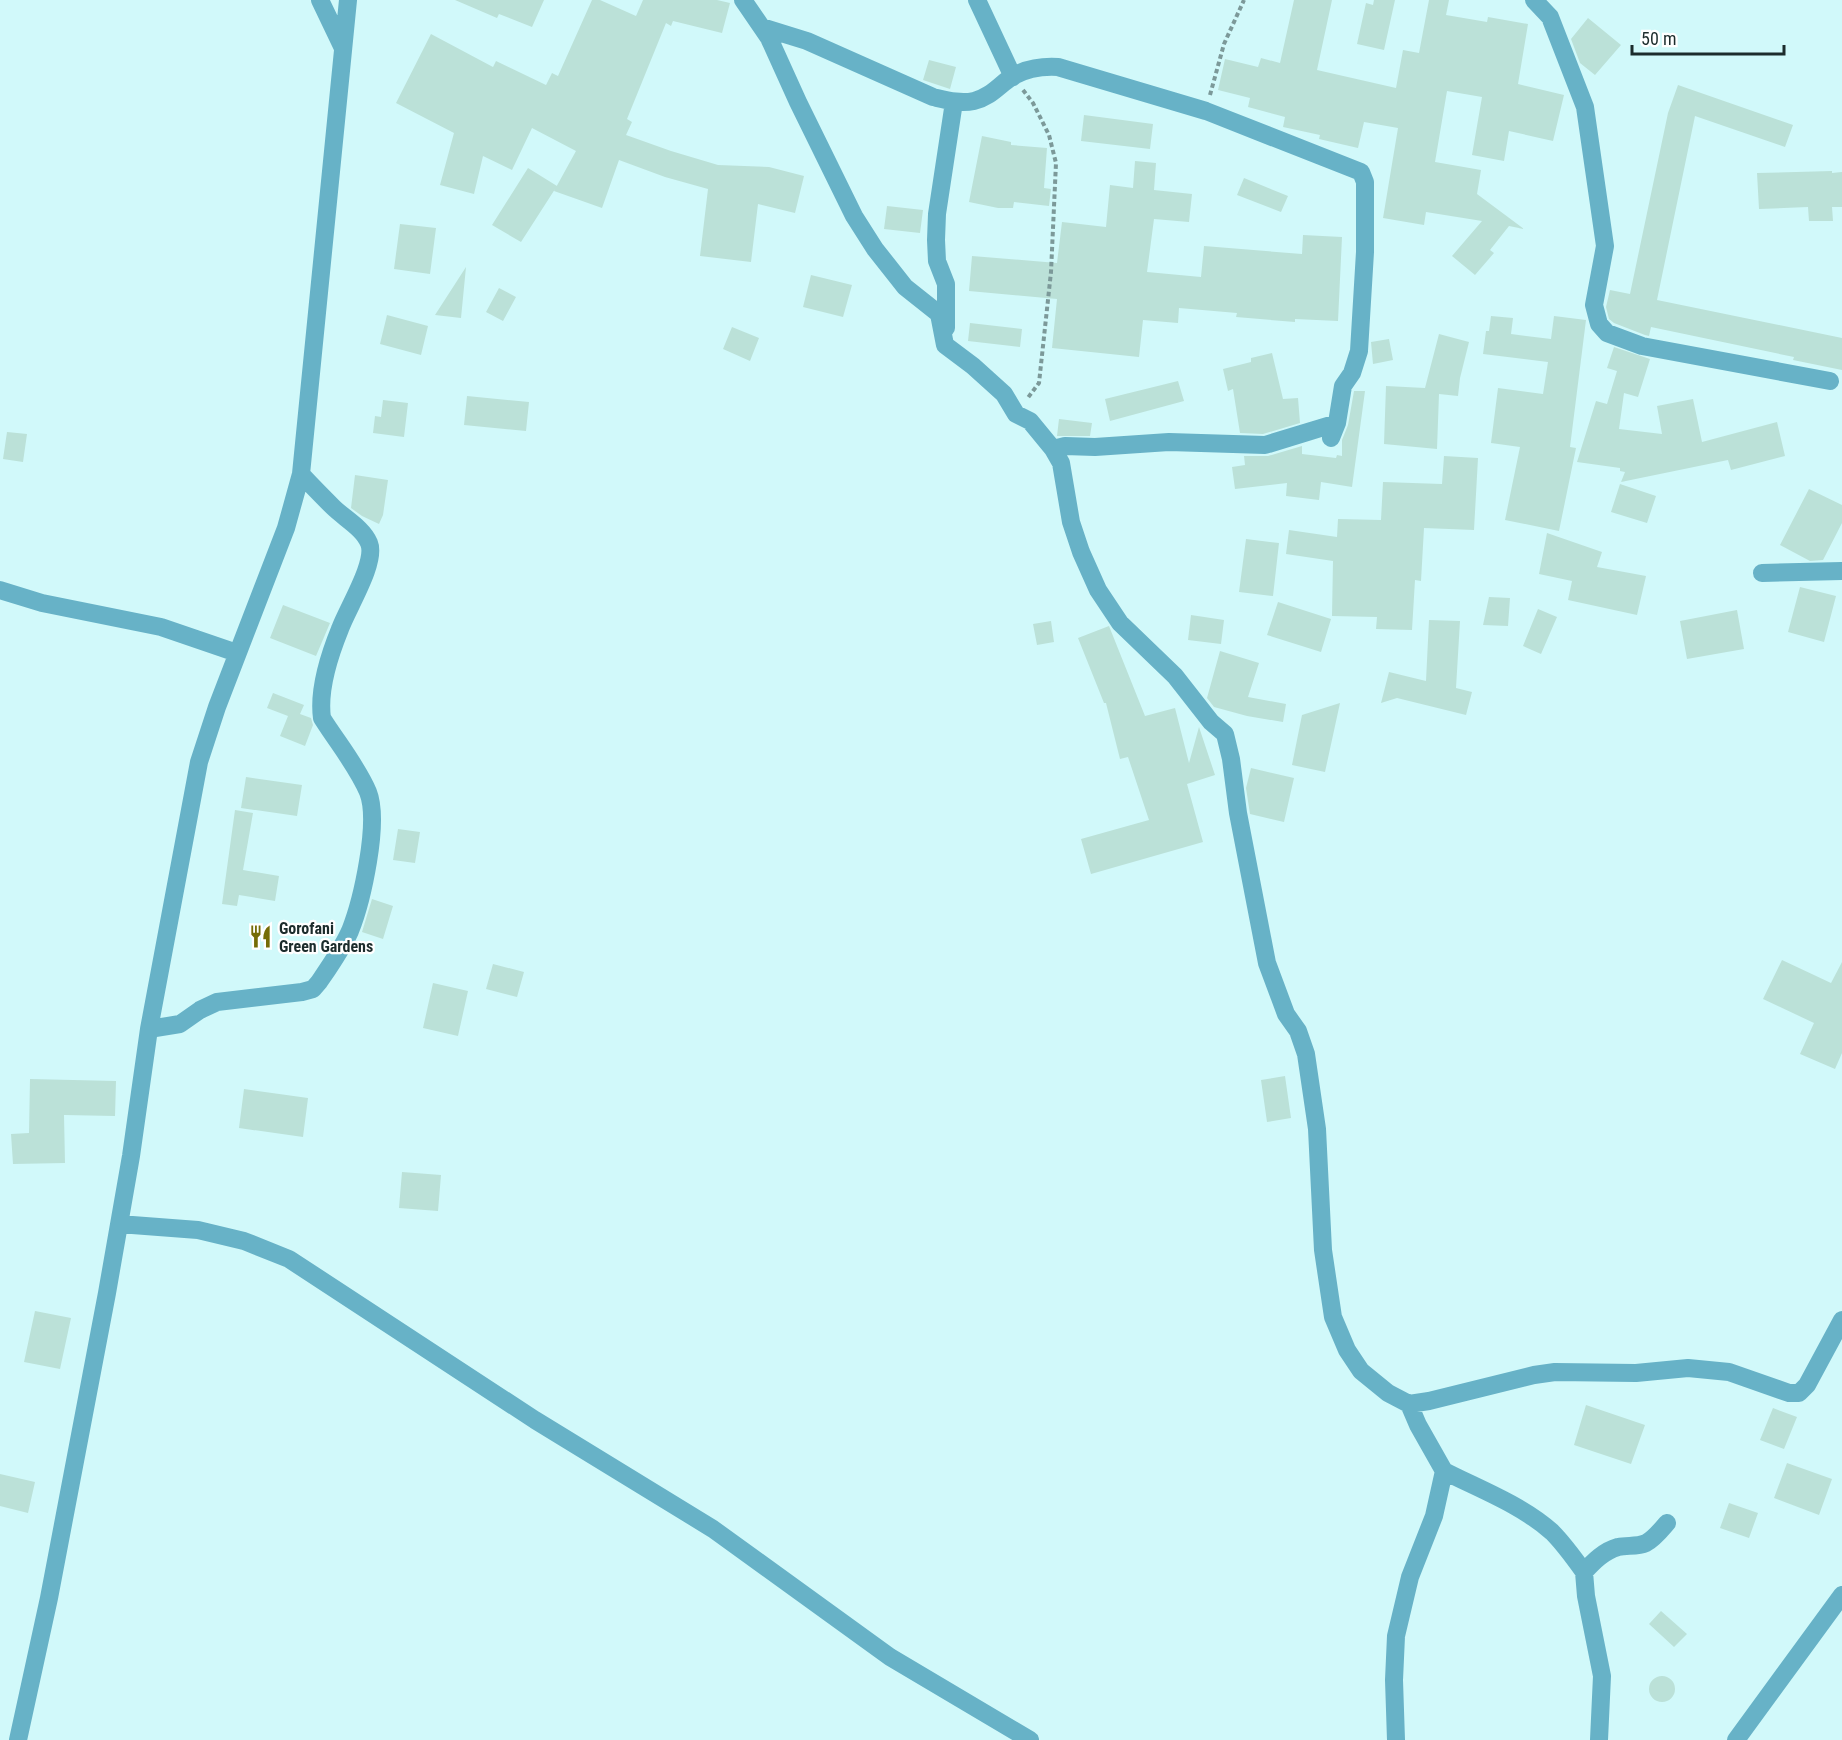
<svg xmlns="http://www.w3.org/2000/svg" width="1842" height="1740" viewBox="0 0 1842 1740" font-family="'Roboto Condensed',sans-serif">
<style>
.building{fill:#bbe1d8}
.lines{fill:none;stroke-linecap:round;stroke-linejoin:round}
.path{stroke:#7c9999;stroke-width:4;stroke-dasharray:4.5 3;stroke-linecap:butt}
.minor{stroke:#67b2c7;stroke-width:18}
.labels{text-anchor:middle;stroke-width:4.5;stroke-linejoin:round;paint-order:stroke}
.poi-label{font-size:16px;font-weight:bold;fill:#1c2c2c;stroke:#fff;text-anchor:start}
</style>
<rect width="100%" height="100%" fill="#d1f9fa"/>
<path class="building" d="M455,0h89l-12,27 -33,-13 -2,4z
M592,0h8l36,16 7,-16h74l13,3 -8,30 -49,-12 -2,5 -5,-3 -39,96 5,3 -6,13 45,16 47,14 51,2 35,9 -9,37 -37,-9 -7,58 -51,-6 8,-67 -43,-12 -46,-17 -17,48 -48,-17 22,-40 -44,-23 -20,42 -29,-14 -9,38 -34,-9 14,-52 -58,-30 35,-69 62,33 3,-6 50,24 6,-12 6,3z
M1294,0h38l-15,70 79,18 7,-38 16,3 10,-53h20l-3,15 41,7 1,-5 40,7 -10,60 46,11 -11,46 -44,-10 -5,30 -32,-6 10,-58 -35,-6 -12,71 46,8 -4,24 47,35 -15,-3 -19,24 4,3 -19,22 -23,-19 30,-35 -56,-9 -2,13 -41,-7 15,-90 -34,-6 -6,26 -39,-9 1,-4 -37,-8 2,-10 -37,-10 2,-9 -32,-8 7,-31 33,8 3,-9 19,5z
M1374,0h21l-11,50 -27,-6 9,-41 7,2z
M1588,18l33,27 -26,30 -15,-12 -9,-24z
M929,60l27,7 -6,22 -27,-9z
M1678,85l115,40 -8,22 -90,-31 -38,184 185,38v32l-49,-10 1,-3 -143,-30 -2,9 -4,-1 -31,-12 -5,-4 -3,-12 4,-17 20,4 38,-181z
M1084,115l69,9 -3,25 -69,-8z
M982,136l29,6v3l36,3 -3,40 7,1 -2,17 -35,-4 -1,6h-15l-29,-6z
M1135,161l21,2 -2,27 38,4 -3,28 -35,-3 -7,53 54,5 3,-31 98,8 1,-19 39,2 -4,84 -43,-2v3l-59,-5 1,-4 -58,-5 -1,15 -35,-3 -4,37 -87,-9 5,-49 -88,-8 3,-35 85,7 5,-41 44,5 4,-42 23,3z
M528,168l29,18 -36,56 -29,-17z
M1832,171v2l10,-1v35h-10l1,14h-24l-1,-14 -49,2 -2,-36z
M1244,178l44,18 -7,16 -44,-17z
M887,206l36,4 -3,23 -36,-4z
M400,224l36,4 -6,46 -36,-5z
M466,267l-5,51 -26,-3z
M811,275l41,10 -9,32 -40,-10z
M499,288l17,9 -13,24 -17,-9z
M387,315l41,11 -7,29 -41,-11z
M1491,316l22,2 -2,16 40,5 3,-23 32,4 -16,127 6,1 -17,83 -54,-11 15,-73 -29,-4 7,-55 45,6 5,-32 -65,-8 3,-23h3z
M970,323l52,6 -2,18 -52,-6z
M732,327l27,11 -9,23 -27,-12z
M1439,334l30,8 -9,36 -2,18 -19,-2 -2,55 -53,-5 2,-58 39,2z
M1389,339l4,21 -20,4 -2,-22z
M1614,347l36,12 -12,38 -14,-4 -5,36 43,5 -5,-28 36,-7 9,43 75,-20 8,34 -54,14 -3,-10 -107,22 4,-10 -5,-1v-3l-43,-6 19,-61 11,3 10,-33 -10,-3z
M1272,353l11,46 15,-1 2,25 -37,11 -23,-1 -7,-44 -5,2 -5,-22 28,-7v-4z
M1178,381l6,20 -74,20 -5,-22z
M1354,391h11l-13,96 -31,-5 -2,18 -33,-4 1,-13 -52,6 -3,-22 13,-2 -1,-9h24l34,-10v8l34,4 1,-3 5,1v-16l6,-15z
M467,396l62,6 -3,29 -62,-6z
M383,400l25,3 -4,34 -31,-4 2,-17 6,1z
M1059,419l33,4 -2,13h-33z
M7,432l20,2 -4,28 -20,-3z
M1444,456l34,2 -4,72 -50,-2 -3,53 -6,-1 -3,50 -36,-1 1,-12 -45,-1 1,-55 -47,-7 3,-24 48,7 1,-18 43,1 2,-38 59,2z
M355,475l33,5 -5,35 -4,9 -17,-8 -11,-8z
M1620,484l36,12 -9,27 -36,-11z
M1809,489l33,16v18l-19,37 -13,1 -30,-16z
M1547,533l55,19 -5,15 49,9 -9,39 -69,-15 4,-19 -33,-7z
M1246,539l33,4 -6,53 -34,-4z
M1800,587l36,9 -12,46 -36,-10z
M1489,597l21,1 -2,28 -25,-1z
M1278,602l53,17 -10,33 -54,-17z
M283,605l47,18 -14,33 -46,-18z
M1538,609l19,8 -16,37 -18,-8z
M1737,610l7,39 -57,10 -7,-38z
M1191,615l33,5 -3,24 -33,-4z
M1429,620l31,1 -4,67 16,4 -6,23 -69,-17 -16,5 8,-31 37,9z
M1051,621l3,21 -17,3 -4,-21z
M1109,626l36,90 30,-8 14,55 10,-36 16,48 -28,9 16,58 -112,32 -10,-35 68,-19 -21,-63 -8,2 -14,-56h-2l-26,-65z
M1220,651l39,12 -11,34 38,7 -3,18 -36,-6 -33,-9 -7,-9z
M273,693l31,12 -4,9 11,4 2,7 -8,21 -25,-10 8,-20 -21,-8z
M1340,703l-15,69 -33,-7 10,-50z
M1251,768l43,10 -10,44 -34,-8 -4,-26z
M246,777l56,8 -5,31 -56,-8z
M235,810l18,3 -10,57 36,6 -4,25 -36,-6 -2,11 -15,-2z
M398,829l22,3 -5,31 -22,-3z
M372,899l21,7 -10,33 -21,-7z
M1782,960l49,23 11,-21v91l-7,16 -35,-15 14,-31 -51,-24z
M493,964l31,8 -7,25 -31,-8z
M433,983l35,8 -10,45 -35,-8z
M1285,1076l6,42 -24,4 -6,-42z
M30,1079l86,2 -1,35 -51,-1 1,48 -52,1 -2,-30 18,-1z
M244,1089l64,9 -5,39 -64,-9z
M402,1172l39,3 -3,36 -39,-3z
M35,1311l36,7 -11,51 -36,-7z
M1586,1405l59,20 -14,39 -57,-19z
M1773,1408l24,9 -13,32 -24,-9z
M1787,1463l45,16 -13,36 -45,-17z
M0,1474l35,8 -7,31 -28,-7z
M1729,1503l29,10 -9,25 -29,-10z
M1661,1611l26,23 -13,13 -25,-23z
M1649 1689a13 13 0 1 1 26 0a13 13 0 1 1-26 0Z"/>
<g class="lines">
<path class="path" d="M1023,90l10,13 16,32 7,28 -5,109 -12,111 -12,16
M1210,95l14,-51 20,-44"/>
<path class="minor" d="M320,0l22,46
M743,0l26,38 29,64 56,114 21,33 30,38 34,27 6,31 28,21 31,28 12,20 14,7 23,28 8,14 10,59 10,30 17,38 22,33 55,53 36,46 14,12 6,25 7,54 29,150 19,51 12,17 8,23 11,75 6,121 10,67 14,33 14,21 27,22 21,11 20,-3 105,-26 21,-3 81,1 52,-5 41,4 60,21h10l8,-8 35,-65
M977,0l36,77
M1534,0l16,17 35,90 20,139 -11,59 5,19 8,9 35,13 188,35
M762,27l45,14 126,56c13,3 27,7 41,4 17,-4 26,-17 39,-25 15,-8 29,-10 45,-9l148,44 155,61 4,10v70l-6,99 -7,22 -9,13 -6,37 -6,15
M946,328v-44l-9,-23 -1,-21 1,-26 17,-112
M1053,449l12,-3 30,1 74,-5 96,3 72,-22
M1762,573l80,-2
M0,590l42,13 119,24 76,26
M149,1029l31,-5 20,-14 17,-8 85,-10 11,-3 6,-7c11,-16 23,-33 31,-51 12,-30 30,-109 18,-139 -11,-26 -31,-50 -46,-74 -4,-29 7,-62 18,-89 7,-20 37,-67 29,-86 -6,-15 -25,-25 -36,-36 -11,-11 -22,-22 -32,-33
M119,1224l79,6 46,11 45,18 246,161 178,109 177,128 140,83
M1444,1471c35,18 78,34 108,61 12,12 22,26 32,40
M18,1740l31,-142 58,-305 24,-137 18,-127 50,-267 18,-55 69,-179 15,-54 47,-474
M1396,1740l-2,-60 2,-44 14,-59 24,-61 10,-45 -26,-46 -9,-21
M1599,1740l3,-64 -16,-80 -2,-24c10,-11 20,-21 34,-25 10,-2 19,0 28,-4 8,-4 15,-13 21,-20
M1736,1740l106,-145"/>
</g>
<defs>
<symbol id="restaurant-bare" viewBox="-9 -9 18 18"><path d="M-5-6h1v4h1v-4h1v4h1v-4h1v5L-1.5 .5V6h-2V.5L-5-1ZM5-6V6H3V1.5H1.5Q1.5-4 5-6Z" fill="#756c06" stroke="#fff" stroke-width="2.5" paint-order="stroke"/></symbol>
</defs>
<g fill-rule="evenodd">
<use href="#restaurant-bare" x="244" y="920" width="33" height="33"/>
</g>
<g class="labels">
<g class="poi-label">
<text x="279" y="934">Gorofani<tspan x="279" dy="18">Green Gardens</tspan></text>
</g>
</g>
<path d="M1632 45v9h152v-9" fill="none" stroke="#1c2c2c" stroke-width="3"/>
<text x="1641" y="45" font-size="18" fill="#1c2c2c" stroke="#ffffff" stroke-width="4.5" paint-order="stroke">50 m</text>
</svg>
